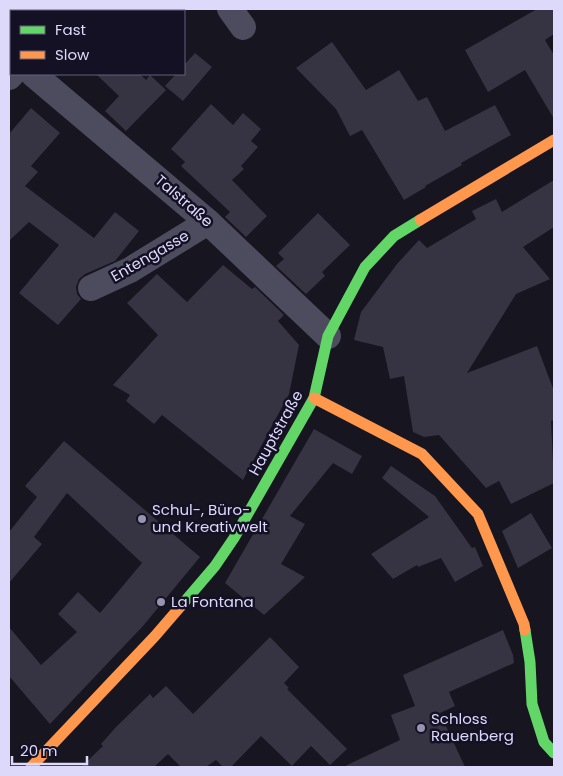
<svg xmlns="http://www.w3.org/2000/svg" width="563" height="776" viewBox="0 0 563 776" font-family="Poppins,sans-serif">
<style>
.building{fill:#363342}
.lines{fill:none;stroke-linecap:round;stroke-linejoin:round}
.street{stroke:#4d4c5f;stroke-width:26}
.fast{stroke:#63d668;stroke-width:11}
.slow{stroke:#ff974d;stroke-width:11}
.poi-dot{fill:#9794ae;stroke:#141124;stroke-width:2}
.labels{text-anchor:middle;stroke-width:5;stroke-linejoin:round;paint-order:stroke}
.street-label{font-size:15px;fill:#dcd9fb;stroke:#141124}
.poi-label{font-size:15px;fill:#dcd9fb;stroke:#141124;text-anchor:start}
</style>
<rect width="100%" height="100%" fill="#171520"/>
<path class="building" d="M537,9h17v25l-9,6 9,15v64l-29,-49 -37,22 -23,-42z
M332,42l34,48 33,-20 19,31 9,-4 18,34 50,-26 16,30 -50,28 1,2 -37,21 1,1 -22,13 -42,-70 -12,6 -14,-27 -40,-41z
M195,53l17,14 -29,34 -18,-15 11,-12h8v-9z
M96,74h44l6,6 4,-5 16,15 -40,41 -21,-20 14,-15z
M211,104l22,21 10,-12 18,16 -10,12 7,6 -17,19 3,3 -12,11 35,36 -21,21 -21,-20 5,-5 -49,-46 4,-4 -14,-13z
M31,108l29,25 -29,33 7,6 -13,14 69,52 21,-26 24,19 -24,30 -30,13 -6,5 -3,8 1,7 4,5 -23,26 -39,-32 40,-48 -30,-23 -20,19v-107z
M554,180v47l-31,20 27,32 -34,15 -49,79 70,-27 17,45v29l-3,1 3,62 -43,21 -12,-23 -13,7 -47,-53 -15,2 -11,-5 -9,-56 -14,3 -7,-32 -29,-7 7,-28 36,-48 22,-24 8,8 49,-29 -4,-8 24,-12 6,13z
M318,213l32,32 -28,27 3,4 -19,18 -30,-28 8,-7 -6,-6z
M223,265l29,24 3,-2 29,28 -6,6 21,24 -10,49 -46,86 -81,-65 -8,9 -28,-23 4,-6 -17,-10 45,-50 -31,-32 30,-29 30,28z
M314,429l48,27 -10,18 -19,-11 -43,53 15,8 -24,40 24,13 -41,38 -39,-32z
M64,441l136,116 -57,69 -93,98 -41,-48v-49l32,38 36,-33 -19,-18 20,-22 22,21 42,-50 -75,-70 -33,44 8,7 -33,39v-51l28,-35 -12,-11z
M391,466l44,30 37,52 3,-1 8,19 -28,16 -14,-24 -23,9 -1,-2 -24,14 -22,-25 58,-37 -47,-39z
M531,513l21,35 -34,20 -16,-37z
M503,630l10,25 1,8 -65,29 6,14 -15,7 25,54h-122l57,-27 -9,-25 24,-9 -12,-31z
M270,637l29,30 -15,16 5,5 -2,1 60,60 -17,16 -19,-19 -19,20 -31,-30 -30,31h-8l-7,-7 -10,7h-25l-13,-13 -14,13h-73l22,-21 -2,-2 15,-17 34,-33 3,4 13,-12 27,28z"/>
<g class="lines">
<path class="street" d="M230,9l13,18
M9,50l2,3
M33,74l175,148 120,114
M9,77l3,-3
M91,288l39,-18 78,-48"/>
<path class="fast" d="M180,607l35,-41 19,-28 80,-140 14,-62 37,-69 29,-31 26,-16
M525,630l5,32 2,42 12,38 10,11"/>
<path class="slow" d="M420,220l134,-80
M314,398l108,56 56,60 46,110 1,6
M31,767l124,-131 25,-29"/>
</g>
<g class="poi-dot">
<circle cx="142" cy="519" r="5"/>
<circle cx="161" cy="602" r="5"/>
<circle cx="421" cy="728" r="5"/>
</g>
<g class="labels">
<g class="street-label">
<text transform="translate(184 201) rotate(41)" y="5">Talstraße</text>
<text transform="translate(150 256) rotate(-30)" y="5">Entengasse</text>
<text transform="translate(276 433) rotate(-61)" y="5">Hauptstraße</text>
</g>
<g class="poi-label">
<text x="152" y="515">Schul-, Büro-<tspan x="152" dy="17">und Kreativwelt</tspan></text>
<text x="171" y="607">La Fontana</text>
<text x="431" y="724">Schloss<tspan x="431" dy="17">Rauenberg</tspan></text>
</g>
</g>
<rect width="563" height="776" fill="none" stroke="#dcd9fb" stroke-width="20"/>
<rect x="10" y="10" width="175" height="65" fill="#141124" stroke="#64617a"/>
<rect x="20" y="26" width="25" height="8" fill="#63d668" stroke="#64617a"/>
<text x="55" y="35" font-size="15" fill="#dcd9fb">Fast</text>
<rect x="20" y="51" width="25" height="8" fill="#ff974d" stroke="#64617a"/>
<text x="55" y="60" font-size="15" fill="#dcd9fb">Slow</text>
<path d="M12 756v8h75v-8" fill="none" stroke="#dcd9fb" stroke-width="2.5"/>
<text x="20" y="756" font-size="15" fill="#dcd9fb" stroke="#141124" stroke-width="4" paint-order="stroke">20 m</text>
</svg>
